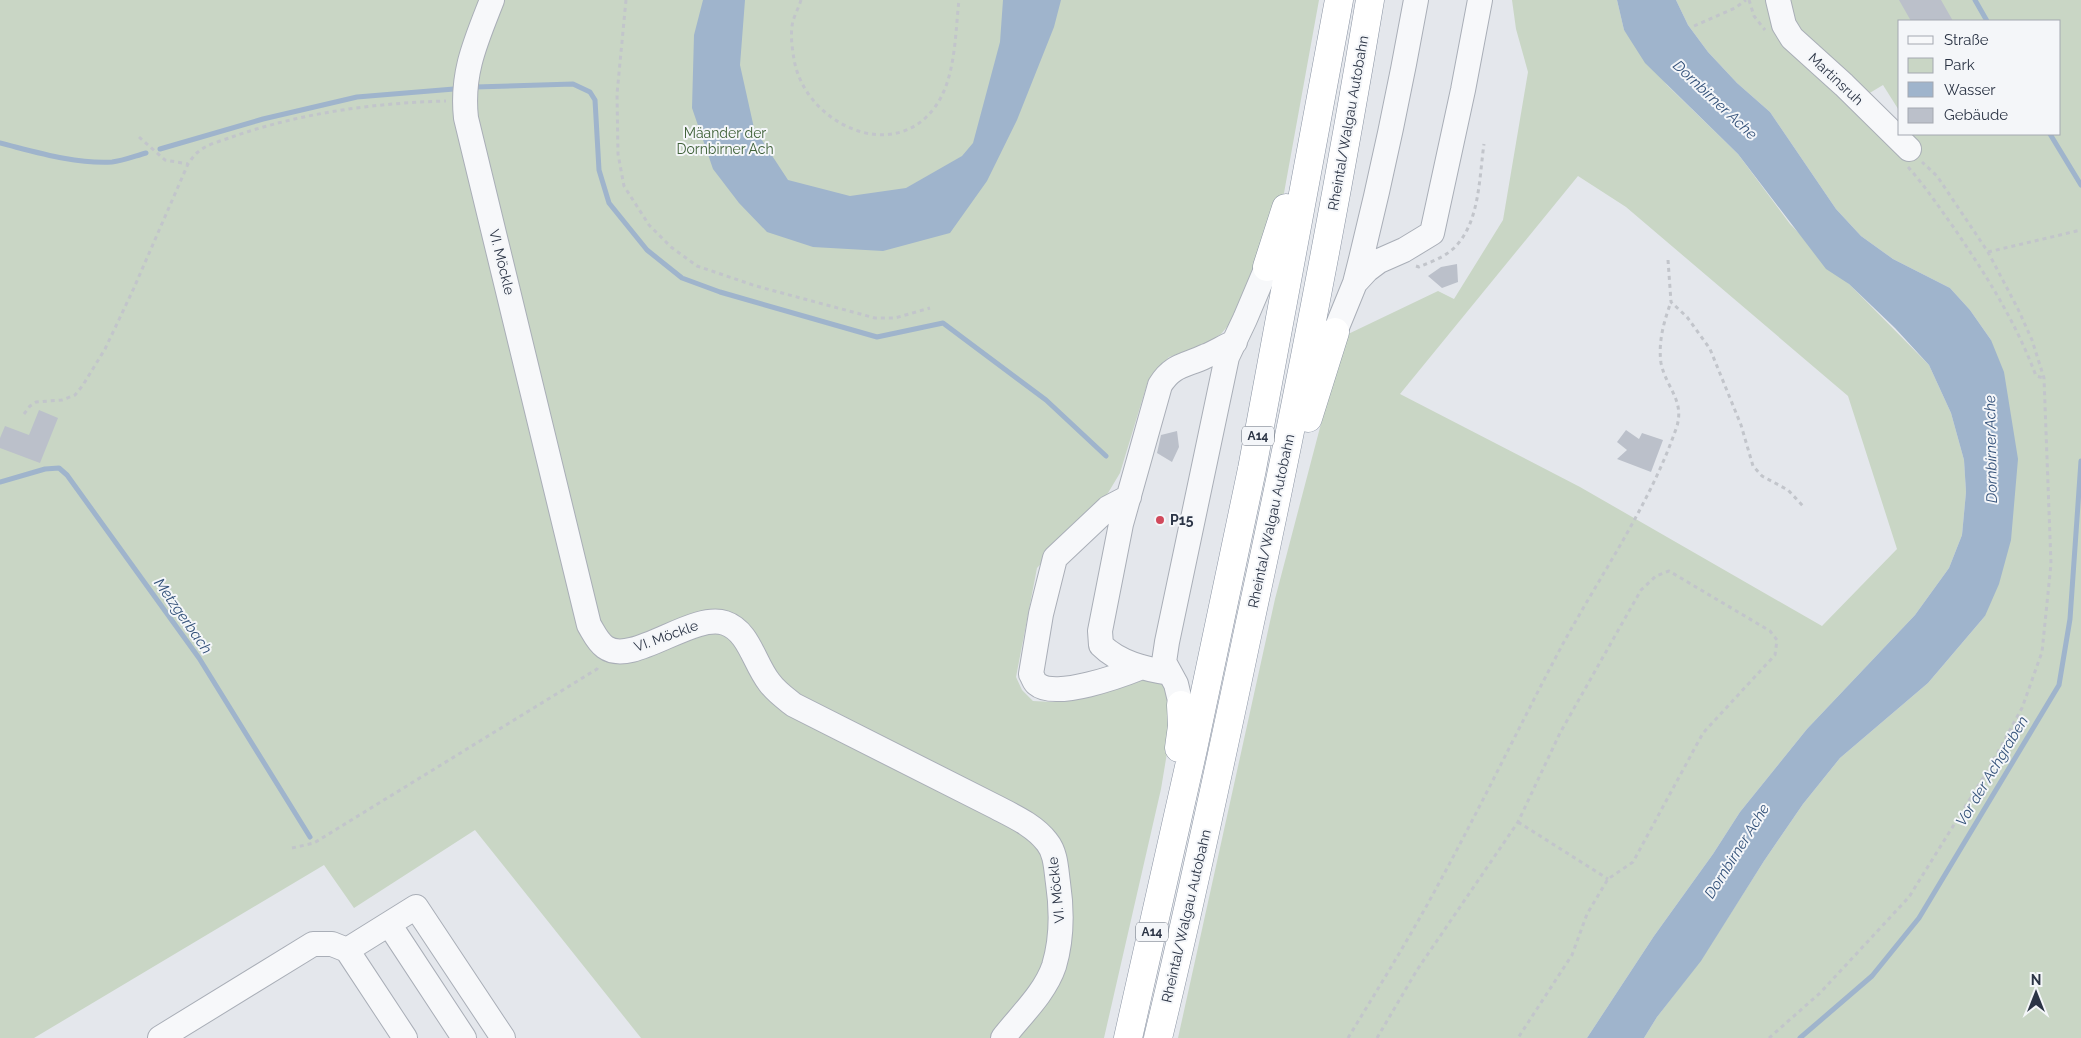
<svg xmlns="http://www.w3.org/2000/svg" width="2081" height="1038" viewBox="0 0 2081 1038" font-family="Raleway,sans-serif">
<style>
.green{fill:#c9d6c5;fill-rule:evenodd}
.water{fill:#9fb4cc}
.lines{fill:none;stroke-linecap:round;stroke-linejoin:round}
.stream{stroke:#9fb4cc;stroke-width:5}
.building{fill:#bbc0ca}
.minor-casing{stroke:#a9aeb7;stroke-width:26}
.highway-casing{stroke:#8b94a3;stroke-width:29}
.path{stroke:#c2c5cb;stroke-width:3;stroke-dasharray:4 4;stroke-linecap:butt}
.minor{stroke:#f7f8fa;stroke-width:24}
.highway{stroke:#fff;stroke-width:28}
.poi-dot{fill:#d1495b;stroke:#f4f6f9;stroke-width:2}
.labels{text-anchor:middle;stroke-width:4;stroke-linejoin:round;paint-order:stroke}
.shield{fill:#f4f6f9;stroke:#676e7b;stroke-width:1}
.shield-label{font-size:12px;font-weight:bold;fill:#2b3445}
.street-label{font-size:14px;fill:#2b3445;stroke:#f4f6f9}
.park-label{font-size:14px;fill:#3f6138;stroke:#f4f6f9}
.poi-label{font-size:14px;font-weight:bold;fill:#2b3445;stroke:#f4f6f9;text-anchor:start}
.water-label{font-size:15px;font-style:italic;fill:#34527a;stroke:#f4f6f9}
</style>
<rect width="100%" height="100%" fill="#e4e7ec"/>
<path class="green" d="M0,0h1319l-35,193 -27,79 -19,42 -17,20 -17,11 -35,12 -21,24 -28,92 -12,20 -71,75 -21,109 6,13 11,11 20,1 87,-25 20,2 15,26 -14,84 -57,249h-463l-166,-208 -121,78 -30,-43 -290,173h-34z
M1512,0h105l7,30 43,55 71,69 52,70 139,141 22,48 13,47 2,32 -4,43 -13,33 -34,47 -108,114 -67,83 -27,42 -59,82 -67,102h-409l97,-439 69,-263 94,-45 16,8 49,-79 25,-148 -12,-43zM1578,176l48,31 222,189 49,153 -75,77 -242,-139 -180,-93z
M1676,0h405v1038h-437l13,-21 44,-57 63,-99 39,-57 37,-46 88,-75 57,-67 6,-276 -21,-30 -20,-22 -57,-29 -32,-23 -25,-27 -66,-97 -33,-29 -29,-31 -20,-27zM1900,21h160v113h-160l-52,-28 35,-21 17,27z"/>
<path class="water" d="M703,0h42l-5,65 14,63 34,52 62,16 56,-8 56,-32 11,-13 27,-101 3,-42h58l-7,27 -37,93 -30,61 -37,52 -67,18 -70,-4 -46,-15 -28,-29 -26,-34 -21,-61 2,-73z
M1617,0h59l12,25 20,27 29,31 33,29 66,97 25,27 32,23 57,29 20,22 21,30 13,32 14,87 -7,81 -12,44 -14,32 -57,67 -88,75 -37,46 -39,57 -63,100 -44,56 -13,21h-57l67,-102 59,-82 27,-42 67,-83 108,-114 34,-47 13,-33 4,-43 -2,-32 -13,-47 -22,-48 -34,-37 -46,-44 -23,-15 -88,-115 -93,-91 -21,-33z"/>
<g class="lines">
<path class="stream" d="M1975,0l12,21
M475,87l98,-3 17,8 5,8 4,70 10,33 38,47 35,28 38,14 157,45 66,-14 103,77 60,56
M2050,134l31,51
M0,143c36,9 74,21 112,19 11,-1 23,-6 34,-9
M160,149l103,-30 94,-22 97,-8
M0,482l45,-13 14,-1 8,7 132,183 111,179
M1800,1038l72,-62 47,-58 140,-233 11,-66 11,-158"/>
</g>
<path class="building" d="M1899,0h42l12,21h-42z
M1457,264l1,18 -16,6 -14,-12 13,-9z
M39,410l19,8 -18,45 -40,-15v-10l5,-12 24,9z
M1626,430l13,9 3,-6 21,7 -12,32 -34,-13 10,-9 -10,-8z
M1177,431l2,16 -7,15 -15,-9 4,-18z"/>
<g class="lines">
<defs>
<path id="minor" d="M492,0c-16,41 -31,73 -26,118l123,507c5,8 8,16 16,22 27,20 87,-35 120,-24 24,8 29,40 44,59 7,10 16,16 25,23l200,101c19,10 40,19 53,36 9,11 9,27 11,41 4,27 4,56 -4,83 -9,27 -34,50 -51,72
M1778,0l6,25 8,13 52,47 65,64
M1355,283c24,-94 44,-188 61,-283
M1335,332l20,-49 12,-13 12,-9 25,-11 28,-17 31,-143 17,-90
M1129,497l-21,11 -53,50 -14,56 -10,60c2,3 3,8 6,10 18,16 85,-9 105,-17
M1170,673c-25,-4 -51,-10 -69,-28l-1,-14 21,-107 39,-139c13,-21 26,-19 46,-29 10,-4 19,-10 29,-14
M1181,705l-5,-21 -12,-22 3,-20 60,-285 18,-38 22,-52
M389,924l75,114
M160,1038l153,-94h19l15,6
M405,1038l-58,-88 69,-43 87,131"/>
<path id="highway" d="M1267,267l19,-59
M1308,418l27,-86
M1179,748l3,-22 -1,-21
M1128,1038l65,-289 59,-280 87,-469
M1158,1038c33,-136 62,-273 91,-411 45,-208 86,-417 121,-627"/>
</defs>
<use href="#minor" class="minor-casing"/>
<use href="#highway" class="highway-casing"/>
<path class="path" d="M626,0l-9,94 1,60 6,32 25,39 22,22 26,19 59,20 119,32h20l35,-10
M801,0c-2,7 -6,14 -8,21 -3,12 -1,27 1,38 10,63 98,107 141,48 21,-29 20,-73 24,-107
M1749,0l5,16 11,14
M1694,26l41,-18 11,-8
M139,137l26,23 23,4
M1908,167c17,19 31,40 46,61 32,47 62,94 82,148l8,2
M1988,252l93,-22
M1668,260l3,42 16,15 23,32 31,76 12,41 9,10 26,14 15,16
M1416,266l3,1c11,-5 24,-9 34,-18 27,-25 26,-71 31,-105
M24,414l6,-8 6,-4 26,-2 13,-5 8,-10 22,-36 28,-59 55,-126c3,-4 6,-9 10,-12 9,-8 23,-11 34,-15 68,-24 142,-34 214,-36
M1518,822l90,57
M292,848l22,-5 283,-174 2,-4
M1348,1038c31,-51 62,-101 90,-153 42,-77 80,-156 120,-232 40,-75 90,-144 118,-224 10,-28 -10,-41 -15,-66 -3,-21 3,-42 10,-61
M1377,1038l40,-68 101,-148 42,-89 81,-143 15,-14 13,-5 101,60 7,9 -2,15 -72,78 -70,129 -25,17 -21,35 -15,41 -54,83
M1769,1038l51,-45 89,-96 79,-127 34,-62 20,-56 9,-88 -7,-186 -12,-38 -14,-31 -30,-57 -51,-76 -15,-14"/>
<use href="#minor" class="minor"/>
<use href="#highway" class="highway"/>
</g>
<circle class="poi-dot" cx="1160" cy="520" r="5"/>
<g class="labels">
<g class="shield">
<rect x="1242" y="426.5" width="32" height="19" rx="4"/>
<rect x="1136" y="922.5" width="32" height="19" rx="4"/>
</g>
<g class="shield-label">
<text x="1258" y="440">A14</text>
<text x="1152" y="936">A14</text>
</g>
<g class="street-label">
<text transform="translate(1836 79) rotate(43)" y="5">Martinsruh</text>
<text transform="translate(1348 123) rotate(-80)" y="5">Rheintal/Walgau Autobahn</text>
<text transform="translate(502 262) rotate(76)" y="5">VI. Möckle</text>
<text transform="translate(1271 521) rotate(-78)" y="5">Rheintal/Walgau Autobahn</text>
<text transform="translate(666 636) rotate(-20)" y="5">VI. Möckle</text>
<text transform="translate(1056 890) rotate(-96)" y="5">VI. Möckle</text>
<text transform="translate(1186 916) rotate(-77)" y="5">Rheintal/Walgau Autobahn</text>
</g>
<g class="park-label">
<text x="725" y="138">Mäander der<tspan x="725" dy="16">Dornbirner Ach</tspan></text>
</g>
<g class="poi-label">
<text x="1170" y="525">P15</text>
</g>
<g class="water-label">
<text transform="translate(1715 100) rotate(43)" y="5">Dornbirner Ache</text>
<text transform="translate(1991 449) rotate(-91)" y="5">Dornbirner Ache</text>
<text transform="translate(183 616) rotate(55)" y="5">Metzgerbach</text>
<text transform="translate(1992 771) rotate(-59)" y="5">Vor der Achgraben</text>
<text transform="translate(1737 851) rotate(-58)" y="5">Dornbirner Ache</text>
</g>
</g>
<rect x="1898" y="20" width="162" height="115" fill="#f4f6f9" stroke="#a4a8b1"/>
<rect x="1908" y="36" width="25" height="8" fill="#f7f8fa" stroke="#a4a8b1"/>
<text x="1944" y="45" font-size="15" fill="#2b3445">Straße</text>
<rect x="1908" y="58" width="25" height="15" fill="#c9d6c5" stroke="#a4a8b1"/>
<text x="1944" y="70" font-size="15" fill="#2b3445">Park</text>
<rect x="1908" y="82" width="25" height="15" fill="#9fb4cc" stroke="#a4a8b1"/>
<text x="1944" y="95" font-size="15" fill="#2b3445">Wasser</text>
<rect x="1908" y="108" width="25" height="15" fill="#bbc0ca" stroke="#a4a8b1"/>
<text x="1944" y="120" font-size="15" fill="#2b3445">Gebäude</text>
<g transform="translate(2036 993)" stroke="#f4f6f9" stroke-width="4" paint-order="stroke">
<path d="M0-4L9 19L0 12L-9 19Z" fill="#2b3445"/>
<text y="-8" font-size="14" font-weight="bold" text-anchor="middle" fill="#2b3445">N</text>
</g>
</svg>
